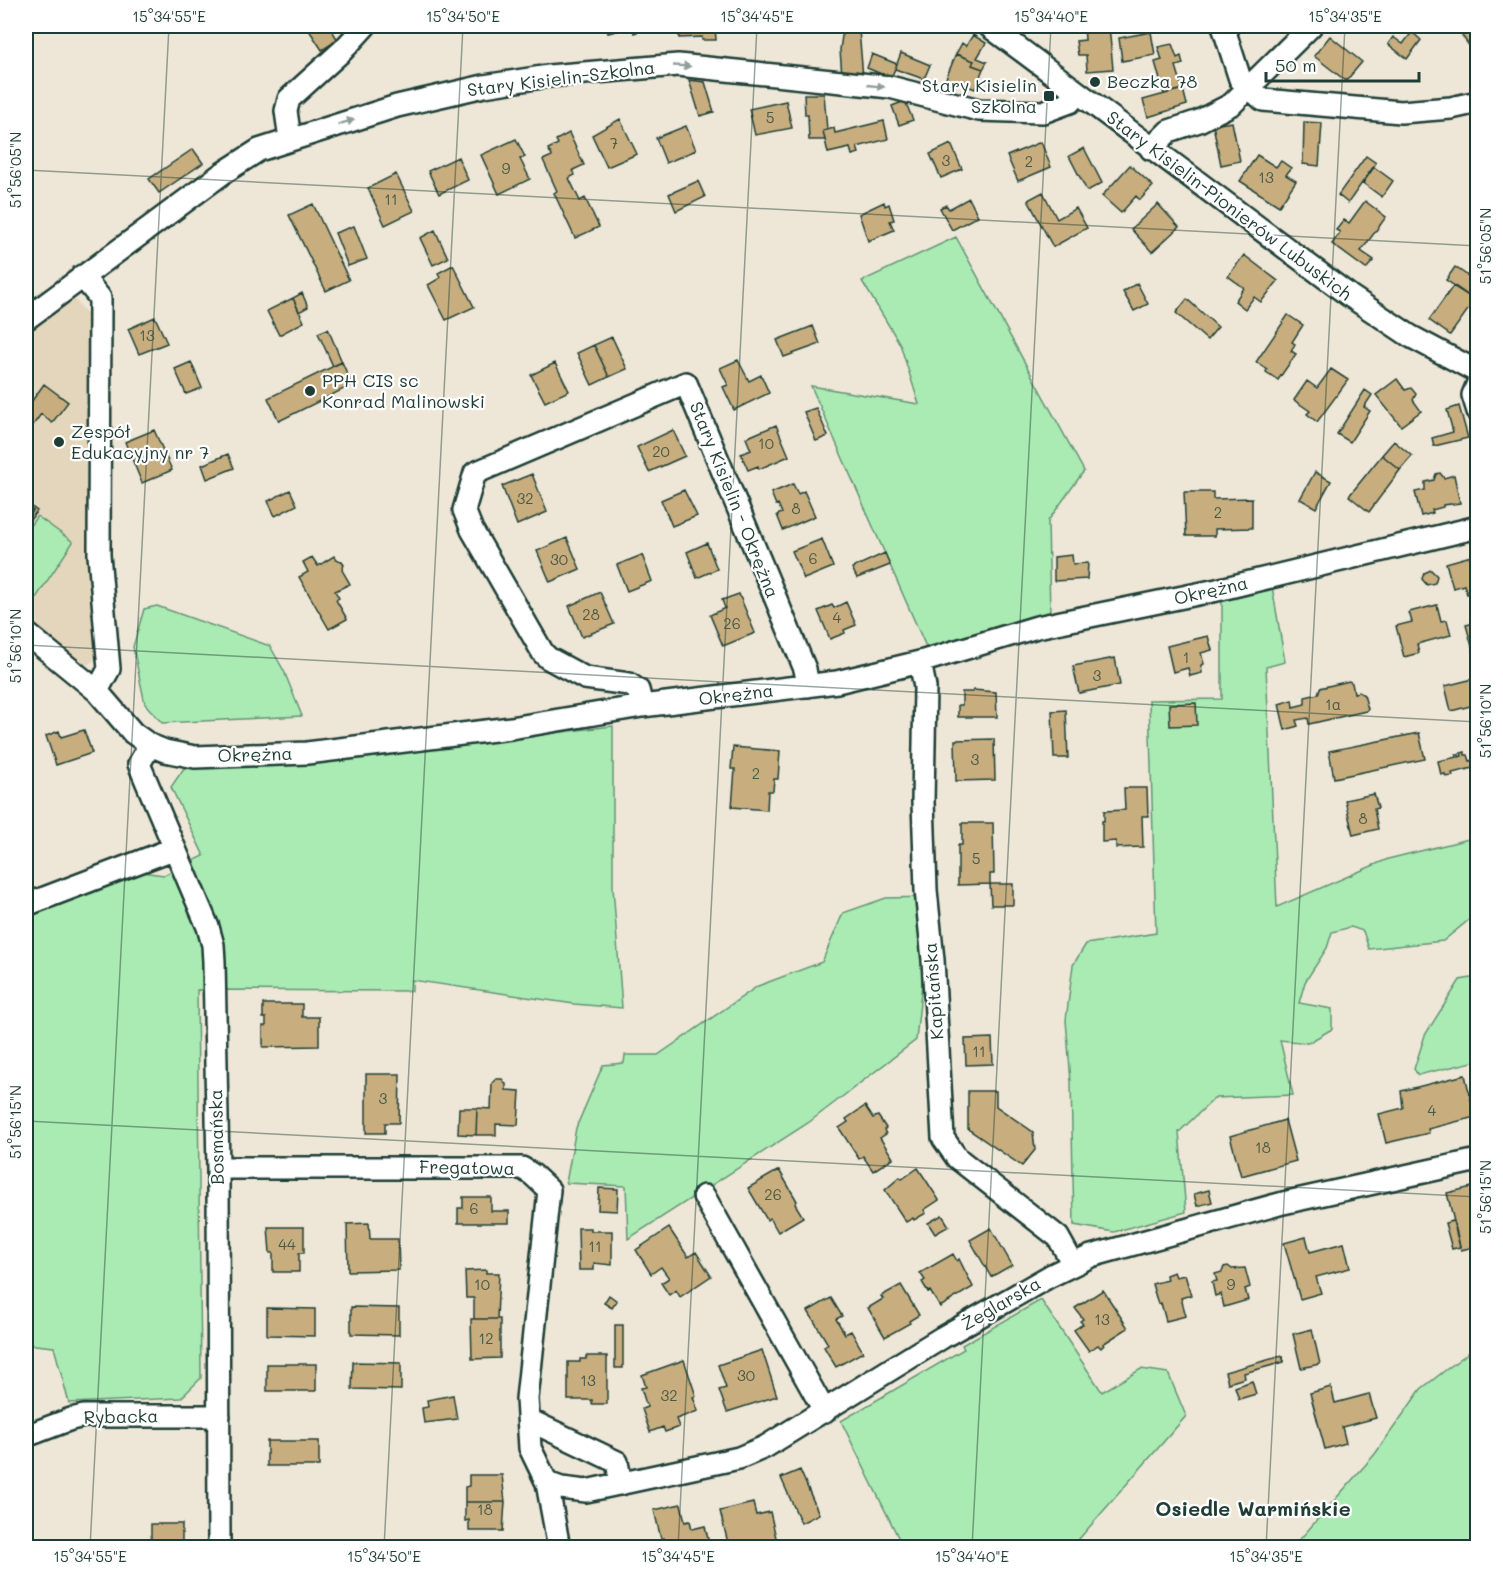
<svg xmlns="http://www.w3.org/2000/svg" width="1503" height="1573" viewBox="0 0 1503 1573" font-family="Mali,sans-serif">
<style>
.built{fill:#e3d6bd}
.green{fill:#aaebb3;stroke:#649474;stroke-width:1.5}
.building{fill:#c8ae7e;stroke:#1f3d34;stroke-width:1.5}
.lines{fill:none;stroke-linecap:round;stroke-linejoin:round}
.minor-casing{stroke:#1f3d34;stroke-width:26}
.minor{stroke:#fff;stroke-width:21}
.oneway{fill:#8f9e9a}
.ticks{fill:none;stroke:#1f3d34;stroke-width:1.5;stroke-opacity:0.45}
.poi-dot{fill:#1f3d34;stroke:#fff;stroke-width:2}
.labels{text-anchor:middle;stroke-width:4.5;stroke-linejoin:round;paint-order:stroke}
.number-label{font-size:15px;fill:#495946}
.street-label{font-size:18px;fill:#1f3d34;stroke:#fff}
.poi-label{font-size:18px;fill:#1f3d34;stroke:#fff;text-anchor:start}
.neighbourhood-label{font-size:20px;font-weight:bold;fill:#1f3d34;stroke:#fff}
.neatline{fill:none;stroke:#1f3d34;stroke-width:2}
.ticks-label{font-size:15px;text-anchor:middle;fill:#1f3d34}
</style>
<rect width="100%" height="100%" fill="#eee7d8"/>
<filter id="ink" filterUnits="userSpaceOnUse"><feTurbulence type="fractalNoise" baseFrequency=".0167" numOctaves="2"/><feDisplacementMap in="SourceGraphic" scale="12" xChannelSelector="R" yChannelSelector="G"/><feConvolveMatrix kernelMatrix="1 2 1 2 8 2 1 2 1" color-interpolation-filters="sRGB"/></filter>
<g filter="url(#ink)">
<path class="built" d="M71,295l24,28 3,330 -4,7 -6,5 -9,-1 -53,-44v-290z"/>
<path class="green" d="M956,237l128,234 -36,50 2,94 -123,34 -116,-263 108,18 -19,-60 -38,-63z
M37,516l36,26 -41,62 -6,-5v-68z
M1269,569l16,93 -19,5 11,240 111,-48 89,-22v79l-7,3 -27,22 -74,8 -6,-18 -12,-4 -19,5 -5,16 -22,34 -6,21 33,6v20l-24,14 -28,-3 13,55 -78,3 -36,34 7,80 -72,20 -40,-7 -3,-143 -5,-62 7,-55 13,-21 70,-11 -7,-233 73,-1v-118z
M157,606l113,40 14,25 18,45 -140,7 -17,-19 -12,-57 11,-38z
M613,726v161l9,121 -48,-4 -162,-24v11l-215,-1 4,388 -20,20 -112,5 -15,-56 -28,-3v-430l108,-43 30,4 40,-19 -33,-69 13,-19 85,-2z
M928,897l1,19 -13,124 -108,83 -180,116 -2,-53 -60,-3 10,-55 27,-63 21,-2 1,-8h33l100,-69 64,-24 21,-49 43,-15z
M1477,977v84l-59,14 -4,-6 11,-34 35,-55z
M1041,1300l61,92 39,-23 27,4 18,43 -114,131h-169l-62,-126 123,-72 -2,-4z
M1477,1346v201h-187l12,-10 73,-83 46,-65z"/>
<path class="building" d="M309,26h20l9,14 -16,10 -15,-23z
M606,26h38l1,3 -11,4 -2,-6 -24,6z
M679,26h36l1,14h-14v-3l-23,1z
M1084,26h25l4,43 -26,2 -1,-16h-8l-2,-14 9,-1z
M1464,26h14v16l-8,5 -12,-17z
M843,29l16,1 4,47 -21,-2 -2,-25z
M1151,32l4,23 -33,6 -3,-23z
M1412,32l9,8 -14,19 -19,-15 5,-7 10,7z
M973,35l13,8 -9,15 10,4 -4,7 -11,-4 2,-4 -18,-7 6,-11 4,3z
M1330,36l32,26 -16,19 -32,-25z
M1172,44l5,14 4,-2 2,8 -7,2 7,23 -19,5 -9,-32 7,-2 -4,-13z
M901,53l29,12 -6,14 -29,-10z
M872,54l25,10 -6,14 -24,-10z
M956,54l18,7 -2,4 11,4 -8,20 -17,-7 -3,4 -10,-5z
M689,80l16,2 9,30 -14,4z
M1183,89l4,16 -39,12 -5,-17z
M804,94h20l3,36 -4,1 2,9h-16l-1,-25h-3z
M786,101l6,27 -37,7 -6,-26z
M905,101l8,19 -14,5 -7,-19z
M620,119l17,35 -30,13 -15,-32z
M884,121l4,18 -31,8 2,6 -7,2 -2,-7 -22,5 -5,-22 11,-3 1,5z
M1232,122l8,39 -19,4 -8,-40z
M1304,122l18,1 -3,43 -16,-2z
M686,126l10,24 -30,13 -10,-25z
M569,133l15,32 -11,5 2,5 -6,3 11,23 5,-3 14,29 -24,11 -21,-45 3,-2 -14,-31 9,-4 -4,-7 10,-5 -2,-4z
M516,139l9,18 -5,2 10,20 -31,15 -18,-39z
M1041,142l10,25 -33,14 -11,-25z
M951,144l11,25 -21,9 -11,-24z
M1084,148l18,35 -15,8 -18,-35z
M193,149l10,14 -44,30 -10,-14z
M1257,155l19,12 5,-6 10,7 -5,7 10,6 -17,25 -39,-25z
M1366,156l10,7 -28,40 -10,-8z
M458,157l10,23 -29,14 -11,-23z
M1130,165l23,21 -13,14 -4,-4 -15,17 -19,-17z
M1374,167l19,14 -11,16 -19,-14z
M396,174l18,37 -29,14 -17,-37z
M698,181l7,16 -29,14 -7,-17z
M1043,192l14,27 19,-11 11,20 -34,19 -25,-47z
M969,198l9,18 -26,14 -12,-22 6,-3 3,4z
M1365,201l21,16 -25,34 13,9 -8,9 -34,-25 8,-12 -4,-2 8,-10 5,3z
M884,202l1,4 4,-2 5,16 -4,1 4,9 -26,11 -9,-27z
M313,204l36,76 -23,11 -37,-76z
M1158,204l21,23 -27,25 -21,-23z
M354,226l13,33 -19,7 -13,-33z
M435,230l13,28 -15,7 -13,-27z
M1244,255l34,26 -17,21 -7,-5 -9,12 -10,-8 9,-13 -16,-12z
M453,265l21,42 -28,13 -18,-35 12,-7 -2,-5z
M1455,267l23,16v13l-3,4 -29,-20z
M1137,283l11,21 -14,7 -11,-19z
M1453,286l22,14 -25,35 -21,-15z
M302,293l6,14 -9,5 -6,-14z
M293,298l11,24 -25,13 -12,-24z
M1187,299l31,28 -11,13 -31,-27z
M1288,315l15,10 -11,17 3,2 -4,7 5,3 -18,26 -12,-8 1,-3 -11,-7z
M155,317l12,26 -28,11 -11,-25z
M813,326l7,18 -36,13 -7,-17z
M328,329l14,33 -9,4 -15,-33z
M612,337l15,32 -18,8 -15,-32z
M594,345l15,32 -17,8 -15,-32z
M738,360l11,21 12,-6 8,18 -35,17 -11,-23 5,-2 -8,-17z
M191,362l11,26 -16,6 -11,-25z
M342,362l10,23 -73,36 -11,-23z
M555,363l14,28 -24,11 -14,-27z
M1331,369l17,11 -31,42 -10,-8 3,-3 -16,-11 13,-19 10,7z
M1397,379l8,11 6,-2 5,6 -3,6 8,11 -20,15 -25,-31z
M44,384l24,18 -16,21 -11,-9 -15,21v-33l3,3z
M1365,390l7,5 -8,12 6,4 -20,31 -13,-8z
M1459,406l9,32 -34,8 -2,-8 21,-6 -6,-22z
M816,408l12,28 -12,5 -12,-29z
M776,425l13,31 -30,13 -1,-3 -10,4 -7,-16 10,-4 -5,-12z
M154,430l18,40 -30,13 -17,-41z
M673,430l12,26 -36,16 -12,-25z
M1394,441l18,15 -12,14 -18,-15z
M228,454l6,14 -27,11 -5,-14z
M1382,455l18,15 -31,42 -20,-16z
M1315,472l16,9 -15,27 -16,-9z
M1440,473l4,5 10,-3 6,28 -17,2v2l-11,3 1,3 -12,3 -6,-24 10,-2v-8l9,-2 2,-6z
M532,474l15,38 -30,13 -15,-39z
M793,484l5,10 6,-3 11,25 -32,14 -6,-15 5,-2 -4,-9 -2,1 -5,-12z
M290,490l7,15 -22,11 -7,-15z
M684,490l13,26 -25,10 -11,-26z
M1184,492h29v7l39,-1v30l-37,1v7h-29z
M26,503l11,8 -11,14z
M26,505l7,6 -7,10z
M567,538l13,31 -30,13 -13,-31z
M822,539l11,28 -29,12 -12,-28z
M707,543l10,26 -20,9 -10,-26z
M885,553l5,12 -33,13 -5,-10z
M1478,554v37l-11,3 -3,-9 -11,3 -7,-25z
M642,555l10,26 -25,10 -10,-26z
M1072,555l1,9 15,-1 -1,16 -33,2v-24z
M334,556l2,4 6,1 2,4 -2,5 8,14 -15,7 4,7 -3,2 11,19 -18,10 -30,-52 9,-5 -5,-10 9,-5 6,9z
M1431,570l6,6 -2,7 -8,2 -5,-6 2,-6z
M600,592l14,32 -32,13 -13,-31z
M739,594l16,39 -32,13 -13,-31 15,-7 -3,-8z
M846,602l10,23 -12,5 1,3 -15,6 -12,-28 14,-6 2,3z
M1437,605l4,16 6,-1 4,15 -34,9 2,9 -15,4 -8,-31 16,-4 -3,-10z
M1478,622v38l-2,1 -10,-36z
M1208,636l4,14 -11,3 3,11 -3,1 1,8 -12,3 -2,-8 -15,4 -6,-26z
M1115,658l5,27 -41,8 -6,-27z
M1477,678l1,26 -27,7 -6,-25z
M1349,681l3,2 2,10 5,-1 5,3 4,14 -2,2 -57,13 -1,-6 -12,2 2,6 -13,4 -6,-26 13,-4 1,7 12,-3v-7l13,-3 2,-6z
M973,690l23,2 1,25h-39v-12h4v-13h11z
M1196,703l1,22 -27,1 -1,-22z
M1066,710l2,48h-14l-2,-47z
M84,730l8,23 -36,12 -10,-29 13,-5 2,6z
M1419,733l6,26 -91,19 -5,-27z
M994,739l1,41 -39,1 -1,-41z
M733,747l47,4 -2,28h-4l-1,12h-5l-1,19 -35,-3 3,-38h-4z
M1465,752v3h3l2,6 8,-2v11l-1,-3 -25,6 1,3 -7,1 -1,-3 -4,1 -3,-14 19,-4 -1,-3h3v3l3,-1 -1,-3z
M1124,788h23l1,28h-6l1,31 -27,1v-7l-14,1v-21h2v-10l21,-1z
M1374,794l4,14 -4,1 4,20 -25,6 -8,-35z
M962,823h31l1,51h-4v10l-32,1v-40h4z
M990,884h23v21h-22z
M263,1004h39v13h17v29l-56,1v-21h3v-8h-3z
M992,1038l1,26 -27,1 -1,-26z
M366,1074h34l-1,49h-14v10h-19z
M1465,1075l10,42 -47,12 1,4 -43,10 -7,-29 24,-6 -2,-17z
M496,1079h6l4,5v6l14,1 -2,34 -22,-1v11h-20l1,-27 14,1 1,-26z
M968,1091h28v15l37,26 2,18 -13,16 -54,-37z
M865,1106l8,12 5,-2 8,12 -2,2 2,4 -6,4 13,20 -20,13 -10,-15 -4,3 -20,-31 9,-6 -2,-3z
M459,1108h18l-1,27 -18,-1z
M1285,1120l11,41 -55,15 -11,-40z
M918,1168l21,32 -15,10 2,3 -12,7 -1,-2 -7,4 -21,-32 15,-13 2,2z
M779,1170l18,31 -2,3 8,13 -25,15 -8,-14 -3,2 -19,-32z
M1476,1186l2,60 -17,4 -14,-57z
M599,1188l19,1 -1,22 -19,-1z
M1209,1190l3,12 -15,4 -3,-12z
M463,1197h28v14h18v12h-51v-15h5z
M942,1215l7,11 -14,8 -7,-11z
M1453,1221l7,26 -8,2 -7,-26z
M369,1223l1,16h28l1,31 -51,1 -1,-47z
M268,1227h36v26h-5v19h-26v-19h-3z
M578,1228h13v3h21v34l-18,-2v7h-15z
M669,1228l19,29 8,-5 15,24 -31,21 -4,-7 -7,5 -8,-12 8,-5 -8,-11 -10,7 -15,-24z
M991,1228l21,37 -21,12 -21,-37z
M1306,1237l4,15 34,-9 6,25 -34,9 5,16 -21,6 -16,-56z
M953,1254l4,7 2,-2 14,28 -33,20 -10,-16 -2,1 -6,-10 3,-2 -5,-7z
M1228,1266l4,3 13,-1 5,19 -5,2 3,11 -24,7 -3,-13 -6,2 -3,-14 5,-1 -2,-7 7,-2 2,-5z
M486,1270v3h13l-2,46h-23v-21h-8l-1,-27z
M1174,1272l2,5 9,-2 6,20 -10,3 5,18 -20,5 -5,-18 -3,1 -6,-20 15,-4 -1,-5z
M901,1285l18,30 -10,6 1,2 -25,14 -17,-29 15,-9 -2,-3z
M1103,1290l25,38 -25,16 1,1 -3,3 -3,-3 -9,6 -15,-21 9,-6 -3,-3 3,-2 -8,-11z
M609,1295l8,6 -5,7 -8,-5z
M831,1298l11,18 -6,3 9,15 6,-3 12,21 -27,15 -12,-20 4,-3 -20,-33z
M351,1307l48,1v27l-48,-1z
M267,1308l48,1v27l-48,-1z
M471,1319h29v39l-28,1z
M615,1325h8v43h-8z
M1312,1329l8,35 -19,4 -8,-34z
M762,1350l15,46 -50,16 -8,-22 7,-2 -8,-23z
M586,1356h21v48h-15v-4h-24v-38h12v-3h6z
M1282,1356l2,6 -40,11 1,5 -17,5 -3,-11z
M684,1360l12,36 -3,1 5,14 -22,8 3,8 -14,5 -2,-5 -13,5 -8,-23 5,-2 -6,-19 5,-1 -4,-12z
M353,1362l48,1v27l-49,-1z
M267,1364h49v27h-49z
M1252,1381l4,13 -17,5 -4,-12z
M1331,1387l4,16 34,-9 7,24 -34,9 4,16 -21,6 -15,-56z
M453,1395l4,24 -33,4 -2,-15 6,-1 -1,-7z
M267,1441h52v25h-52z
M800,1470l19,44 -18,9 -20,-45z
M469,1475h33l3,27h-40v-15l4,-1z
M465,1502h40l-2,29h-34v-11l-4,1z
M753,1503l3,12 14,-3 7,30 -13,2 1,4 -36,-1 -9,-36z
M681,1504l4,18 5,-1 2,8 13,-3 5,22h-44l-2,-10 -3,1 -7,-29z
M151,1524h31v24h-31z"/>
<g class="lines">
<defs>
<path id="minor" d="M989,26l361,270 60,40 68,36
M1223,26l17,53 23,21 138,12 50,-4 27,-6
M290,139l-4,-28 3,-12 54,-49 22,-24
M1151,149l18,-18 30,-10 33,-17 79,-78
M82,276l18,22 -1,257 10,114 -12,22
M26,319l197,-146 36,-23 138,-44 87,-20 65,-10 129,-11 212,22 89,23 64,2 27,-10 7,-9
M1478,383l-5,12 5,16
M26,633l71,58 36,42 17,12 15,6 30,6 112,-4 204,-25 131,-22 195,-24 83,-20 117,-35 180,-37 261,-63
M920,662l5,25 -2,115 3,88 7,70 10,178 14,20 101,79 15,27
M642,706l-4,-16 -9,-6 -44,-6 -37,-20 -5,-5 -71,-123 -8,-20 11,-37 211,-90 119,286 3,17
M150,745l-11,19 69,163 5,18 1,17 4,206 1,380
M26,905l147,-56
M218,1168h304l11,7 16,15 -22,209 3,49 17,35 12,65
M704,1196l121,216
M529,1420l88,42 4,22
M26,1436l45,-17 13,-3h135
M547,1483l14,5 25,3 153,-33 26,-11 178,-110 107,-61 41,-20 192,-53 195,-43"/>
</defs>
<use href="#minor" class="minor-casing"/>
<use href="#minor" class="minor"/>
</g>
<defs><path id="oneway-solid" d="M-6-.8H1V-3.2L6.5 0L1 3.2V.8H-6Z" transform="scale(1.5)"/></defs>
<g class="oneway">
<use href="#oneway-solid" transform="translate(682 66) rotate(3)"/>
<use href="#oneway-solid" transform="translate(876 86) rotate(6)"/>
<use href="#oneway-solid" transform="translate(346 122) rotate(-17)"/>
</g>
</g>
<path class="ticks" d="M26,170l1452,76M26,645l1452,77M26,1121l1452,76M90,1548l79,-1522M384,1548l79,-1522M678,1548l79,-1522M972,1548l79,-1522M1266,1548l79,-1522"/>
<g class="poi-dot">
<circle cx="1095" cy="82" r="6"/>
<rect x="1043" y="90" width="12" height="12" rx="3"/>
<circle cx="310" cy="391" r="6"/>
<circle cx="59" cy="442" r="6"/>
</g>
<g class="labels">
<g class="number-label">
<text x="770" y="123">5</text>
<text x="614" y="149">7</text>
<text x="946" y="166">3</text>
<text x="1029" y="167">2</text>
<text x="506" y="174">9</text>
<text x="1266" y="183">13</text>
<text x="391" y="205">11</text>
<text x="147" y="341">13</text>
<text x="766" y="449">10</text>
<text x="661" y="457">20</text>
<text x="525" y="504">32</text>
<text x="796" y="514">8</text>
<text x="1218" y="518">2</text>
<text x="813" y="564">6</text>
<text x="559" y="565">30</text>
<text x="591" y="620">28</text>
<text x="837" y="623">4</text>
<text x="732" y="629">26</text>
<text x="1186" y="663">1</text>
<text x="1097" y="681">3</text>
<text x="1333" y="710">1a</text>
<text x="975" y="765">3</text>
<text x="756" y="779">2</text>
<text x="1363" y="824">8</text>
<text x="976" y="864">5</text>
<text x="979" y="1057">11</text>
<text x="383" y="1104">3</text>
<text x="1432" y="1116">4</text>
<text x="1263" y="1153">18</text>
<text x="773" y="1200">26</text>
<text x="474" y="1214">6</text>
<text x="287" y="1250">44</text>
<text x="595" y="1252">11</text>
<text x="482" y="1290">10</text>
<text x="1231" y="1290">9</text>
<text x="1102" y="1325">13</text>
<text x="486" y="1344">12</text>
<text x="746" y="1381">30</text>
<text x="588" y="1386">13</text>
<text x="669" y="1401">32</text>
<text x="485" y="1515">18</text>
</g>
<g class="street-label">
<text transform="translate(561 79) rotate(-7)" y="6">Stary Kisielin-Szkolna</text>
<text transform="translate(1229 206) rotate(37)" y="6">Stary Kisielin-Pionierów Lubuskich</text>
<text transform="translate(734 500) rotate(68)" y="6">Stary Kisielin - Okrężna</text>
<text transform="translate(1211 591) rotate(-13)" y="6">Okrężna</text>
<text transform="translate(736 695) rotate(-7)" y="6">Okrężna</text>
<text transform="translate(255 755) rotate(-2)" y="6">Okrężna</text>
<text transform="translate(934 991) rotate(-94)" y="6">Kapitańska</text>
<text transform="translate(217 1137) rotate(-91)" y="6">Bosmańska</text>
<text transform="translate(467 1168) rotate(1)" y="6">Fregatowa</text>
<text transform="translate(1001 1304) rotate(-30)" y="6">Żeglarska</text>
<text transform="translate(121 1417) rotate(-1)" y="6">Rybacka</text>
</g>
<g class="poi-label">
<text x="1107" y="88">Beczka 78</text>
<text x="1037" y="92" text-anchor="end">Stary Kisielin<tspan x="1037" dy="21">Szkolna</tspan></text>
<text x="322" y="387">PPH CIS sc<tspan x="322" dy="21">Konrad Malinowski</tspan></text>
<text x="71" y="438">Zespół<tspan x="71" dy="21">Edukacyjny nr 7</tspan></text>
</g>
<g class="neighbourhood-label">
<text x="1253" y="1516">Osiedle Warmińskie</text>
</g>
</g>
<rect width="1503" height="1573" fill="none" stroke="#fff" stroke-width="66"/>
<path d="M1266 72v9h153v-9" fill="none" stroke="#1f3d34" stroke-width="3"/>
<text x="1275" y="72" font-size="18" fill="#1f3d34" stroke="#ffffff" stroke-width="4.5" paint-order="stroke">50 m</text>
<rect x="33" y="33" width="1437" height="1507" class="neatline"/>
<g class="ticks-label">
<text x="169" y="22">15°34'55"E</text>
<text x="463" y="22">15°34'50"E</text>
<text x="757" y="22">15°34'45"E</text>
<text x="1051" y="22">15°34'40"E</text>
<text x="1345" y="22">15°34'35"E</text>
<text transform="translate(16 170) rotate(-90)" y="5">51°56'05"N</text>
<text transform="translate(1486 246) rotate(-90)" y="5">51°56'05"N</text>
<text transform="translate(16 646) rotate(-90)" y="5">51°56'10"N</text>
<text transform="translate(1486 721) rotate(-90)" y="5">51°56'10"N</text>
<text transform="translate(16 1122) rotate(-90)" y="5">51°56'15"N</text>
<text transform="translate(1486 1197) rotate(-90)" y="5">51°56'15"N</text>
<text x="90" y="1562">15°34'55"E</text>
<text x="384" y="1562">15°34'50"E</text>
<text x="678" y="1562">15°34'45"E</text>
<text x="972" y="1562">15°34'40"E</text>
<text x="1266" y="1562">15°34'35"E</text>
</g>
</svg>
